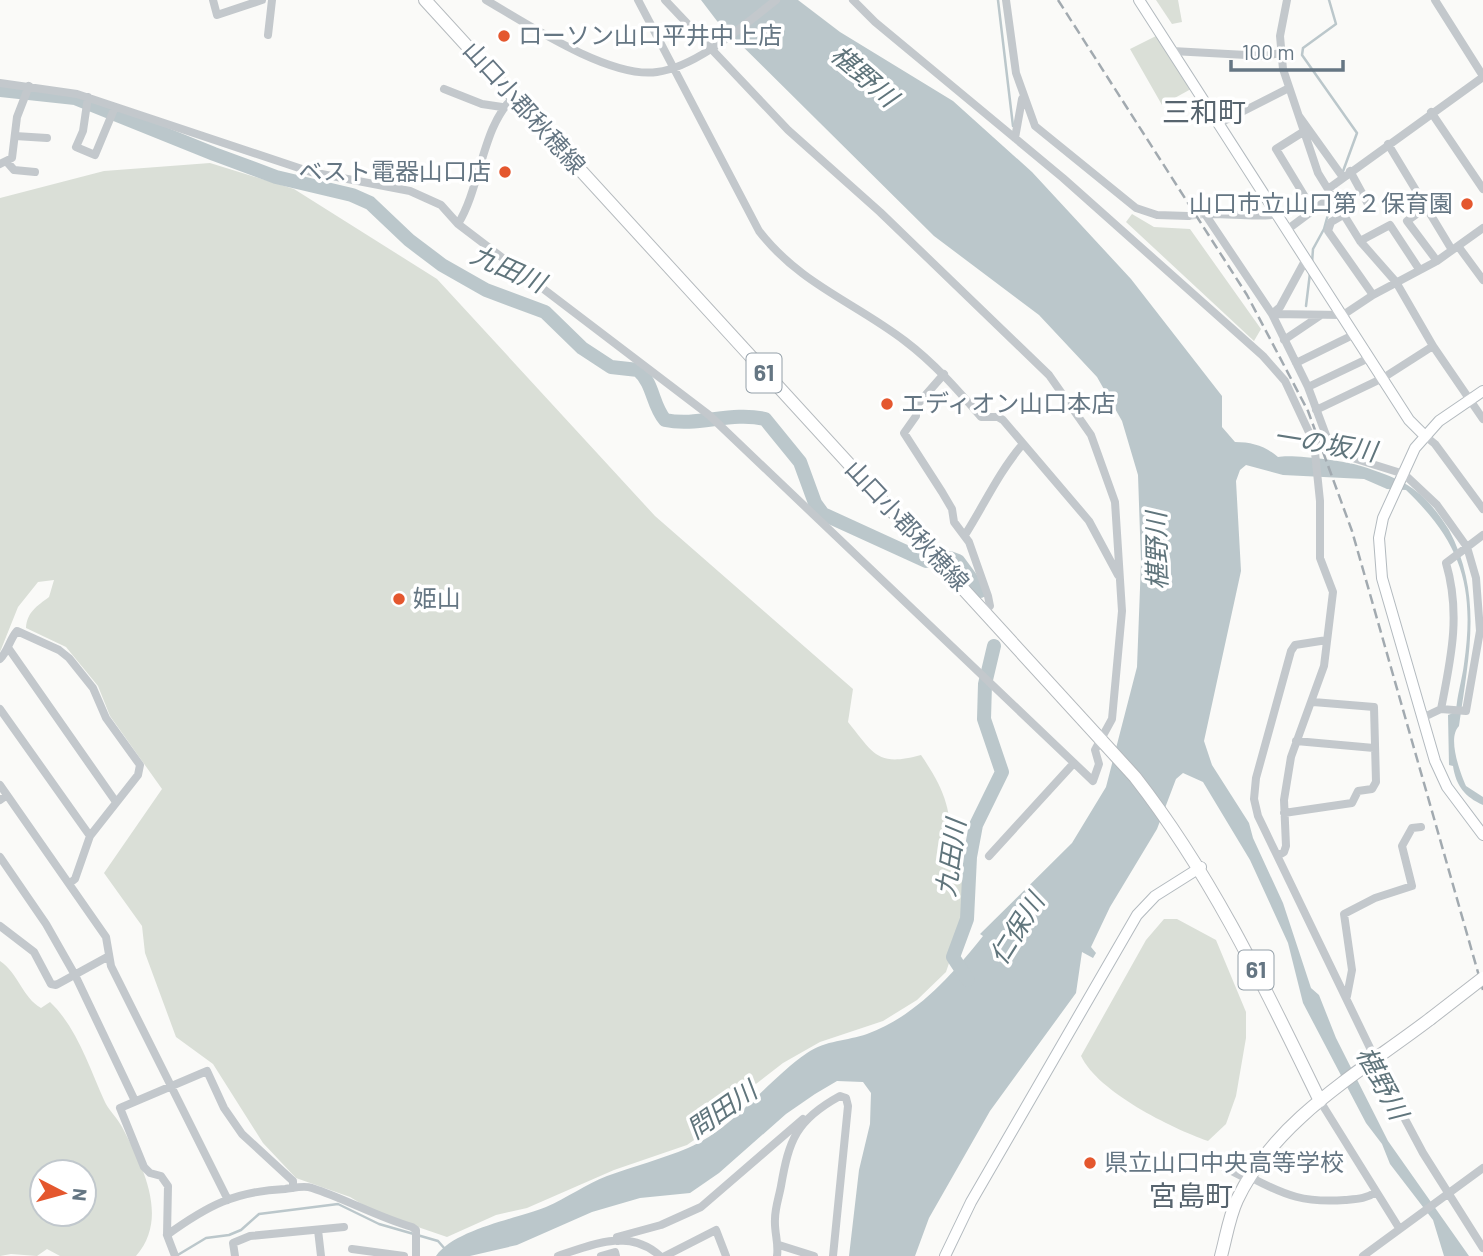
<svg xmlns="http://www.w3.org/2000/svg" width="1483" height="1256" viewBox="0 0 1483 1256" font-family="Barlow,'Noto Sans JP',sans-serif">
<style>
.green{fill:#dadfd7;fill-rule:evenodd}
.water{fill:#bbc7cb}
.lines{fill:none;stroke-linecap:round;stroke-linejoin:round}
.stream{stroke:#bbc7cb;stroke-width:2.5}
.river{stroke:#bbc7cb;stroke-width:14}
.street-tunnel{stroke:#d5d9db;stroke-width:8;stroke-dasharray:8 4;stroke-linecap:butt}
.secondary-casing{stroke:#b3babf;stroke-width:12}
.primary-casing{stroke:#b5babe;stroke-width:14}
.street{stroke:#c3c8cc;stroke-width:8}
.secondary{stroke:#fff;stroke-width:10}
.primary{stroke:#fff;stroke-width:12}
.rail{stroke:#a2aab0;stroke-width:2.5;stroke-dasharray:10 5;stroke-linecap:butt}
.primary-bridge-casing{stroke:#b5babe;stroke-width:14;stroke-linecap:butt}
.primary-bridge{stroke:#fff;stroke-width:12}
.poi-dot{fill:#e4572e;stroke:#fff;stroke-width:2.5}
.labels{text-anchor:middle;stroke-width:7;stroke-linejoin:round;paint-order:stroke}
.shield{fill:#fff;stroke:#939fa8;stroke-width:2}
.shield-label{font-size:23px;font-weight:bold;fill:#657683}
.poi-label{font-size:24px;fill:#657683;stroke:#fff;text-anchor:start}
.street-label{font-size:24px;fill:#657683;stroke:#fff}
.water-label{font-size:26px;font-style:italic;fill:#60757c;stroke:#fff}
.quarter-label{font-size:28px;fill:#57646e;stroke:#fff}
</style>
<rect width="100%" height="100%" fill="#fafaf8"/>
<path class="green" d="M1156,0h22l4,22 -10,2z
M1156,36l35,53 -29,16 -32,-56z
M210,163l84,26 143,90 218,237 198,173 -5,33c26,32 29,45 73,33 26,38 31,57 30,103l12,14 2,44 -19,56 -29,28 -34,21 -63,21 -37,21 -31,24 -18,25 -47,33 -73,25 -87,38 -31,7 -49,22 -70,-24 -27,-16 -54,-19 -33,-35 -50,-79 -37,-27 -31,-84 -3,-27 -38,-53 58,-84 -52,-73 -12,-30 -32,-39 -40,-19c1,-16 11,-22 23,-31l5,-17 -16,2 -20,25 -18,45v-454l104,-27z
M1132,214l22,13 36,2 71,100 -7,12 -128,-119z
M1164,919h13l39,21 30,72v26l-10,58 -10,28 -18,17c-37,-13 -110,-49 -127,-85l65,-116z
M0,961c19,13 22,36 41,47l9,-6c26,24 40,67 54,98 4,10 13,17 18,27 20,38 48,90 14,129h-76l-13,-7 -10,7 -26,-2 -11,2zM42,1172h42v42h-42z"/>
<path class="water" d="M701,0h97l42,32 113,69 79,71 99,107 91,117v31l13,15c17,0 30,4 43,15 14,-3 67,4 83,9 44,14 62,23 88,64 34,65 20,125 10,196 -12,12 1,46 7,60l17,11v8c-18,-8 -27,-19 -30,-39l-4,-1 -1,-50 8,-3c1,-17 6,-32 8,-48 11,-77 -2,-120 -58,-174l-19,-1 -23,-10 -81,-4 -37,-10 -6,5 -4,11 5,90 -37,170 8,24 37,58 4,15 30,65 28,85 8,7 17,43 52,103 81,115h-25l-11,-36 -43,-56 -8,-20 -16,-21 -63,-120 -15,-60 -38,-83 -47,-78 -20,-9 -7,6 -19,50 -47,78 -19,40 5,6 -3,5 -11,-6 -6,41 -86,118 -61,107 -14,38h-66l10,-86 11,-46 1,-31 -8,-11 -26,-1 -22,13 -29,20 -67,59 -29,20 -50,5 -48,14 -75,33 -47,11h-34c19,-27 80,-37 110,-49 21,-9 40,-23 61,-31 27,-10 55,-17 81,-28 47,-20 77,-66 119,-95 19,-13 40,-12 60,-19 48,-17 86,-60 116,-98l-3,-2 92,-91 34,-56 31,-120 4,-105 -3,-87 -16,-54 -25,-44 -58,-62 -105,-79 -217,-215z"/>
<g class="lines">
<path class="stream" d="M998,0l15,126
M1329,0l7,24 -33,24 -1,7 55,78 -15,41
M1312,263l1,-14 11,-20 8,-29
M1306,306l4,-33
M176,1256l30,-18 23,-3 12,-5 18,-16 79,-10 41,20 59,17 7,8"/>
<path class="river" d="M0,90l75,8 139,56 62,23 76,18 18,8 39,37 33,25 44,25 59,22 37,36 29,19 27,3c16,14 14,35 27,50 33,7 66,-9 100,-1l35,43 15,41 8,11 103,47
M950,558l8,3 22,30
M968,980l-15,-23 14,-38 3,-62 6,-32 26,-53 -18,-53 1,-35 9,-38"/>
<path class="street-tunnel" d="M1188,216l17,-2"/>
<defs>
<path id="secondary" d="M1139,0l270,420 15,15
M1483,391l-44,30 -24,27 -32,70 -4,20 3,40 53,183 12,26 36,48
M945,1256l26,-54 166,-287 18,-19 46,-29"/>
<path id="primary" d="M425,0l710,777c78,100 130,211 185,324
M1221,1256c5,-18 8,-39 16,-56 38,-81 125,-129 193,-181"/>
</defs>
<use href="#secondary" class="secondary-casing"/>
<use href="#primary" class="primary-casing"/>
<path class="street" d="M213,0l4,15 45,-15
M486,0c41,24 124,79 171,72 40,-5 88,-48 119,-72
M638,0l121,231c41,53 95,71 146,110 29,22 52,48 76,76h17l5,3 86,101 29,54
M853,0l22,22 188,156 200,178 22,25 29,62 6,58v57l13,34 -9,74 -33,91 -7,43 2,46 -2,6 -5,3
M1006,0l10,73 19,53 101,82 21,7 31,1
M1287,0l-7,36 3,33 35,104 42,68 36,41 37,64 50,73
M1435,0l48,76
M268,35l4,-35
M1172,51l93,5 15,-3
M0,83l77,11 234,78 99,19 31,14 17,19 251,191 384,366 6,-17 -4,-14 17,-31 10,-108 -7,-109 -24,-67 -42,-60 -169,-163 -92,-82 -123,-130
M444,89l38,15 20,3
M88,97l-5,34 -7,16 19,8 20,-48
M1431,112l52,77
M1299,116l43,60
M1220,123l67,-34
M1303,132l-27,17 37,61
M15,136l32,2
M1015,138l7,-39
M1388,144l64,106
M7,162l7,8 21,2
M0,164l12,-6 5,-41 12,-31
M1350,171l18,33
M1328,189l155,-112
M1425,208l-18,13 30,40
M1205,214l67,100 71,1 30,-20 64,-34 46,-33
M1205,214c21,-1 55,4 73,0
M1343,215l-12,7 -3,9 45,64
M458,224c23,-37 24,-99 56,-127
M1288,229l43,-32
M1360,241l30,-16 29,44
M1458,246l25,34
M1306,259l-26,48 -8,7 36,73 22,59 10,8 64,20 33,31 30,42 9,31 4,53 -14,80 -25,-2 -19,9
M1284,340l37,-25
M1296,363l59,-29
M944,374l-28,32v10l-12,17 38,59 10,17 2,13 15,20 19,54 2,10 -5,5
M1308,387l61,-29
M1316,410l67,-32 50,-32
M1424,435l11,9 48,65
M965,535c19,-30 34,-63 57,-90
M1327,640l-32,5 -4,6 -35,127 -2,21 4,17 141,292 24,45 60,95
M9,649l107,153
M0,659c9,-9 9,-19 17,-28l42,19 10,8 24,30 13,30 34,47 -2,10 -48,61 -15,43 -5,4
M0,709l90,127
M1441,709c10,-51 20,-95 5,-146l37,-28
M1296,741l78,7
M0,785l7,10
M0,800l7,-5 99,142 5,29 117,234
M1284,813l68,-10 6,-12 14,-2 4,-7 -2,-75 -61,-5
M989,856l84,-92
M0,857l46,67 29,51 60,126
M0,926l34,26 17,32 5,1 53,-29
M1347,996l5,-26 -8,-56 31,-16 37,-12 -10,-40 10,-18 9,-1
M1320,1101l79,127
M1216,1163l33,17
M1250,1177c36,19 55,26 95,23 12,-1 21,-1 31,-8
M318,1230l3,26
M167,1235c40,-29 68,-44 118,-46 9,-1 19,-4 27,-1 34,11 65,29 100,39l4,3v26
M618,1241l-1,-4 44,-12 40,-18 102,-88
M779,1245l35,11
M352,1249l52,7
M175,1256l-8,-21 1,-49 -7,-10 -11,-3 -6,-6 -24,-59 87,-37 17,37 18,26 51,47v7
M235,1256l-2,-13 17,-7 94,-9
M558,1256c35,-12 72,-28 102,0
M601,1256l14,-4 1,4
M665,1256l51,-26 10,26
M777,1256c2,-13 -3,-24 -2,-37 0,-11 4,-22 6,-33 8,-46 15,-66 59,-90l6,2 2,8 -15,150
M1363,1256l120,-88"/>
<use href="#secondary" class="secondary"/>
<use href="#primary" class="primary"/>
<path class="rail" d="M1058,0l189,295 61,116 44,120 131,459"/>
<defs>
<path id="primary-bridge" d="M1430,1019l53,-41"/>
</defs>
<use href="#primary-bridge" class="primary-bridge-casing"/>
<use href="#primary-bridge" class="primary-bridge"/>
</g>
<g class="poi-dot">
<circle cx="504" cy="36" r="7"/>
<circle cx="505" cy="172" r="7"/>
<circle cx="1467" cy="204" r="7"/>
<circle cx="887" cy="404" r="7"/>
<circle cx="399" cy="599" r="7"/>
<circle cx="1090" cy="1163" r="7"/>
</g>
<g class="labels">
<g class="shield">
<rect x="746.5" y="353.5" width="35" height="39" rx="5"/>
<rect x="1238.5" y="950.5" width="35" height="39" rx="5"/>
</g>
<g class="shield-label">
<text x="764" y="381">61</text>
<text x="1256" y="978">61</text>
</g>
<g class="poi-label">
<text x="518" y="44">ローソン山口平井中上店</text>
<text x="491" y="180" text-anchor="end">ベスト電器山口店</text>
<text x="1453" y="212" text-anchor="end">山口市立山口第２保育園</text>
<text x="901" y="412">エディオン山口本店</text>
<text x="413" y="607">姫山</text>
<text x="1104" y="1171">県立山口中央高等学校</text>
</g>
<g class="street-label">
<text transform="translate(524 108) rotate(48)" y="8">山口小郡秋穂線</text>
<text transform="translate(907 526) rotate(47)" y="8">山口小郡秋穂線</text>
</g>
<g class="water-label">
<text transform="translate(864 76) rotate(41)" y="9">椹野川</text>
<text transform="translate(508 269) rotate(24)" y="9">九田川</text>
<text transform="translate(1325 444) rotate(9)" y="9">一の坂川</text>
<text transform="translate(1157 551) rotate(-91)" y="9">椹野川</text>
<text transform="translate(951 858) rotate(-82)" y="9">九田川</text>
<text transform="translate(1017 929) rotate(-58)" y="9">仁保川</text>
<text transform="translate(1382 1083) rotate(62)" y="9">椹野川</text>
<text transform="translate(722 1110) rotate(-35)" y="9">問田川</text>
</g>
<g class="quarter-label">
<text x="1204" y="122">三和町</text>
<text x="1191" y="1206">宮島町</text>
</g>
</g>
<g transform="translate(63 1193) rotate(96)"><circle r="33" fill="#ffffff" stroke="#c1c8cd" stroke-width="2"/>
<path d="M0-5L12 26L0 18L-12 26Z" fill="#e4572e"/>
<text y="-10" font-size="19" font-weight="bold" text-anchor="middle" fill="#657683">N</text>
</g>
<path d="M1231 60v10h112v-10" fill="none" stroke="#657683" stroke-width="3.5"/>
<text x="1242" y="60" font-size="21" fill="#657683" stroke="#ffffff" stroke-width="5" paint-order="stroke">100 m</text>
</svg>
